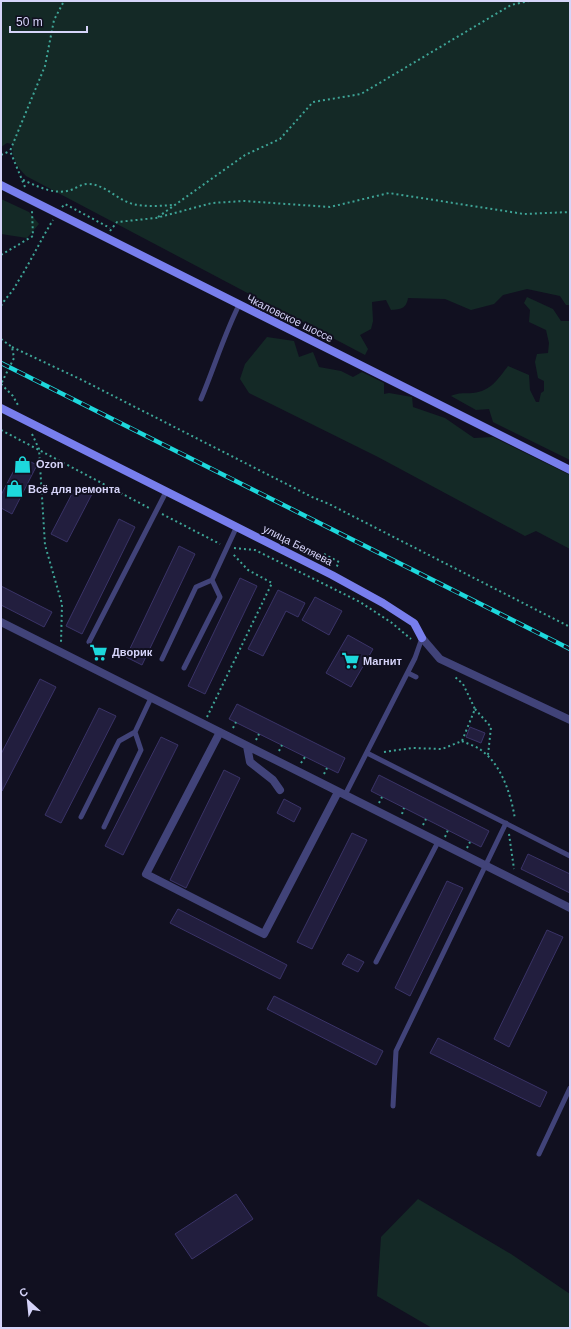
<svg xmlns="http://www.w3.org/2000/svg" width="571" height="1329" viewBox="0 0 571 1329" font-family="Helvetica,sans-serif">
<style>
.green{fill:#142926}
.building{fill:#221e3e;stroke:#3a3367}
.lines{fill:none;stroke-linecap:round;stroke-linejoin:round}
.path{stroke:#3ea496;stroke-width:2;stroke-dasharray:2 3;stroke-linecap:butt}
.lane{stroke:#414379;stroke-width:5}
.street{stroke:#414379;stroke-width:8}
.secondary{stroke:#787eed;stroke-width:8}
.rail-casing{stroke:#1dd8dc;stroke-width:4.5}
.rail{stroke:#111020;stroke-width:3;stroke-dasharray:9;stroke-linecap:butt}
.labels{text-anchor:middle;stroke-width:4;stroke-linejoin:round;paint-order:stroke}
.street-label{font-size:11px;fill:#d6d4f9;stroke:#111020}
.poi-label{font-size:11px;font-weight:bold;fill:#d6d4f9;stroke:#111020;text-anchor:start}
</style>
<rect width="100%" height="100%" fill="#111020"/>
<path class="green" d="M1,1h569v304h-4l-6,-9 -33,-7 -24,6 -9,9 -23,6 -26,-11 -37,-1c-2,11 -7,11 -17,12l-5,-10 -14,2 1,19 -2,8 -11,6 8,14 -3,6 -339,-179c-10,-10 -14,-18 -14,-32l-5,-1 -6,4z
M1,199l28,13 10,12 -12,14 -26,-4z
M527,297l26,12 8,12h9v139l-77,-38 -4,-13 -13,1 -25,-14c9,-4 14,-2 22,-3 18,-2 25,-14 35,-27l21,9 1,15 6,12h3l2,-9 3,-2v-10l-6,-3 -3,-16 2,-8 11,-1 1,-10 -3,-13 -17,-8 1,-12 -6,-7z
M267,337l27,4 5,16 14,-5 6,15 22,4 12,6 9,-5 22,11v11l5,-1 23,4 1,10 32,11 29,20 19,-1 77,38v74l-34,-18 -11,5 -147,-79 -129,-64 -9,-14 5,-15z
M418,1199l93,55 59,40v34h-138l-55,-32 4,-59z"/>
<path class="building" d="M21,457l16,8 -25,49 -11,-6v-13z
M76,486l16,8 -25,48 -16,-8z
M119,519l16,8 -53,107 -16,-8z
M179,546l16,8 -53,111 -16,-8z
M240,578l17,8 -52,108 -17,-8z
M1,586l51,26 -8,15 -43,-22z
M278,590l27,13 -7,14 -12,-6 -23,45 -15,-7z
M315,597l27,14 -13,24 -27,-15z
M348,635l25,14 -22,38 -25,-14z
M40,679l16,8 -54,104 -1,-37z
M237,704l108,54 -7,15 -109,-54z
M99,708l17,8 -55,107 -16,-8z
M470,727l15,6 -4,10 -15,-6z
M161,737l17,8 -55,110 -18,-9z
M224,770l16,8 -54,110 -16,-8z
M379,775l110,56 -8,16 -110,-56z
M284,799l17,9 -7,14 -17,-9z
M352,833l15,7 -55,109 -15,-7z
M528,854l42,20v19l-49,-24z
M447,881l16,7 -53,108 -15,-8z
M178,909l109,56 -7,14 -110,-56z
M547,930l16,7 -54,110 -15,-8z
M348,954l16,8 -6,10 -16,-8z
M274,996l109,55 -7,14 -109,-56z
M438,1038l109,54 -7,15 -110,-54z
M236,1194l17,25 -61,40 -17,-25z"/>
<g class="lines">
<path class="path" d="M1,155l9,-4
M23,180c14,6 29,14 44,11 7,-1 13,-7 21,-7 17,0 29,16 45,20 13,3 27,2 40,1
M25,187l-15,-36 35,-85 9,-46 10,-19
M62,207l3,-3 45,24
M158,217l87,-62 35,-16 33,-37 48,-8 150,-89 18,-4
M110,231l7,-9 39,-4 56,-15 32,-2 86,6 59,-14 135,21 46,-2
M1,255l32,-19 -1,-25
M1,306c5,-9 12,-14 16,-23 13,-20 23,-42 36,-63
M1,339l11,8 2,11 -13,26
M12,347l70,33 230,117 17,7 241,123
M1,384l12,12 6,11
M1,430l150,79
M32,434l7,15 6,96 17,59 -1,39
M162,514l58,30
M234,548l21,2 71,35 34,17 32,21 19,16
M324,554l15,8 -3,6
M475,709l16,18 -3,28
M207,717l65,-134 -24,-13 -16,-17
M233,728l3,-6
M256,740l3,-6
M462,741c6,3 14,5 19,9 21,15 30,45 34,69
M279,751l3,-6
M384,752l28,-4 30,1 20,-8 13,-32 -12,-25 -8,-7
M301,763l4,-6
M324,774l3,-6
M379,803l3,-6
M402,814l2,-6
M423,825l3,-6
M509,834l5,35
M445,837l3,-7
M467,848l3,-6"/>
<path class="lane" d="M201,399c13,-31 23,-64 38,-94
M89,642l77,-150
M162,659l34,-72 16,-7
M184,668l36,-71 -8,-17 25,-54
M408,673l8,4
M367,753l203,103
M345,795l70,-137 7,-20
M81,817l38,-76 16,-9 16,-34
M104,827l37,-77 -6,-18
M376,962l62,-120
M393,1106l3,-55 110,-228
M539,1154l31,-66"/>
<path class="street" d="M1,622l569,286
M422,638l18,21 130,61
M220,732l-74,142 118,60 74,-142
M247,746l3,16 23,18 7,10"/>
<path class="secondary" d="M1,185l569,285
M1,408l331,167 51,28 31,20 8,15"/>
<defs>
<path id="rail" d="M1,363l569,286"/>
</defs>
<use href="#rail" class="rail-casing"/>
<use href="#rail" class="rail"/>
</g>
<defs>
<symbol id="shop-bare" viewBox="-9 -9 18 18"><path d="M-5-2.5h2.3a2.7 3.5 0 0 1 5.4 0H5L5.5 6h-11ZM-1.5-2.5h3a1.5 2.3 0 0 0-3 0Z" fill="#1dd8dc" stroke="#111020" stroke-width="2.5" paint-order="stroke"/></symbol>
<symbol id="supermarket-bare" viewBox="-9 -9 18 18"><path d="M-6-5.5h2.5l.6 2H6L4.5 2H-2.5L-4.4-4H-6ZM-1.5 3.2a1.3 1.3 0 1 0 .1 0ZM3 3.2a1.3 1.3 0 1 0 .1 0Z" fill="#1dd8dc" stroke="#111020" stroke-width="2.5" paint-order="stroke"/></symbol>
</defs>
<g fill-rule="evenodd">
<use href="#shop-bare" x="10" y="452" width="25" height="25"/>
<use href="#shop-bare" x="2" y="476" width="25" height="25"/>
<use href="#supermarket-bare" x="86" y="640" width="25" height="25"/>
<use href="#supermarket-bare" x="338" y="648" width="25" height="25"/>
</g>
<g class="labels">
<g class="street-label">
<text transform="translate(290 318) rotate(26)" y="4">Чкаловское шоссе</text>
<text transform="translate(298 545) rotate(27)" y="4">улица Беляева</text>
</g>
<g class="poi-label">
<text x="36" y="468">Ozon</text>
<text x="28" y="493">Всё для ремонта</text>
<text x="112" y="656">Дворик</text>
<text x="363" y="665">Магнит</text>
</g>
</g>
<rect width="571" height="1329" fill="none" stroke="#d6d4f9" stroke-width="4"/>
<g transform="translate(28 1301) rotate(333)" stroke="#111020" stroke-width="3" paint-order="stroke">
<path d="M0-3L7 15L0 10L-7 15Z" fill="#d6d4f9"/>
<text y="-6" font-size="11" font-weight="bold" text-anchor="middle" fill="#d6d4f9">С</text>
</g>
<path d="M10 26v6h77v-6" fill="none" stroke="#d6d4f9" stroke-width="2"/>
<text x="16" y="26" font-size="12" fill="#d6d4f9" stroke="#111020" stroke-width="3" paint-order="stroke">50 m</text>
</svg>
